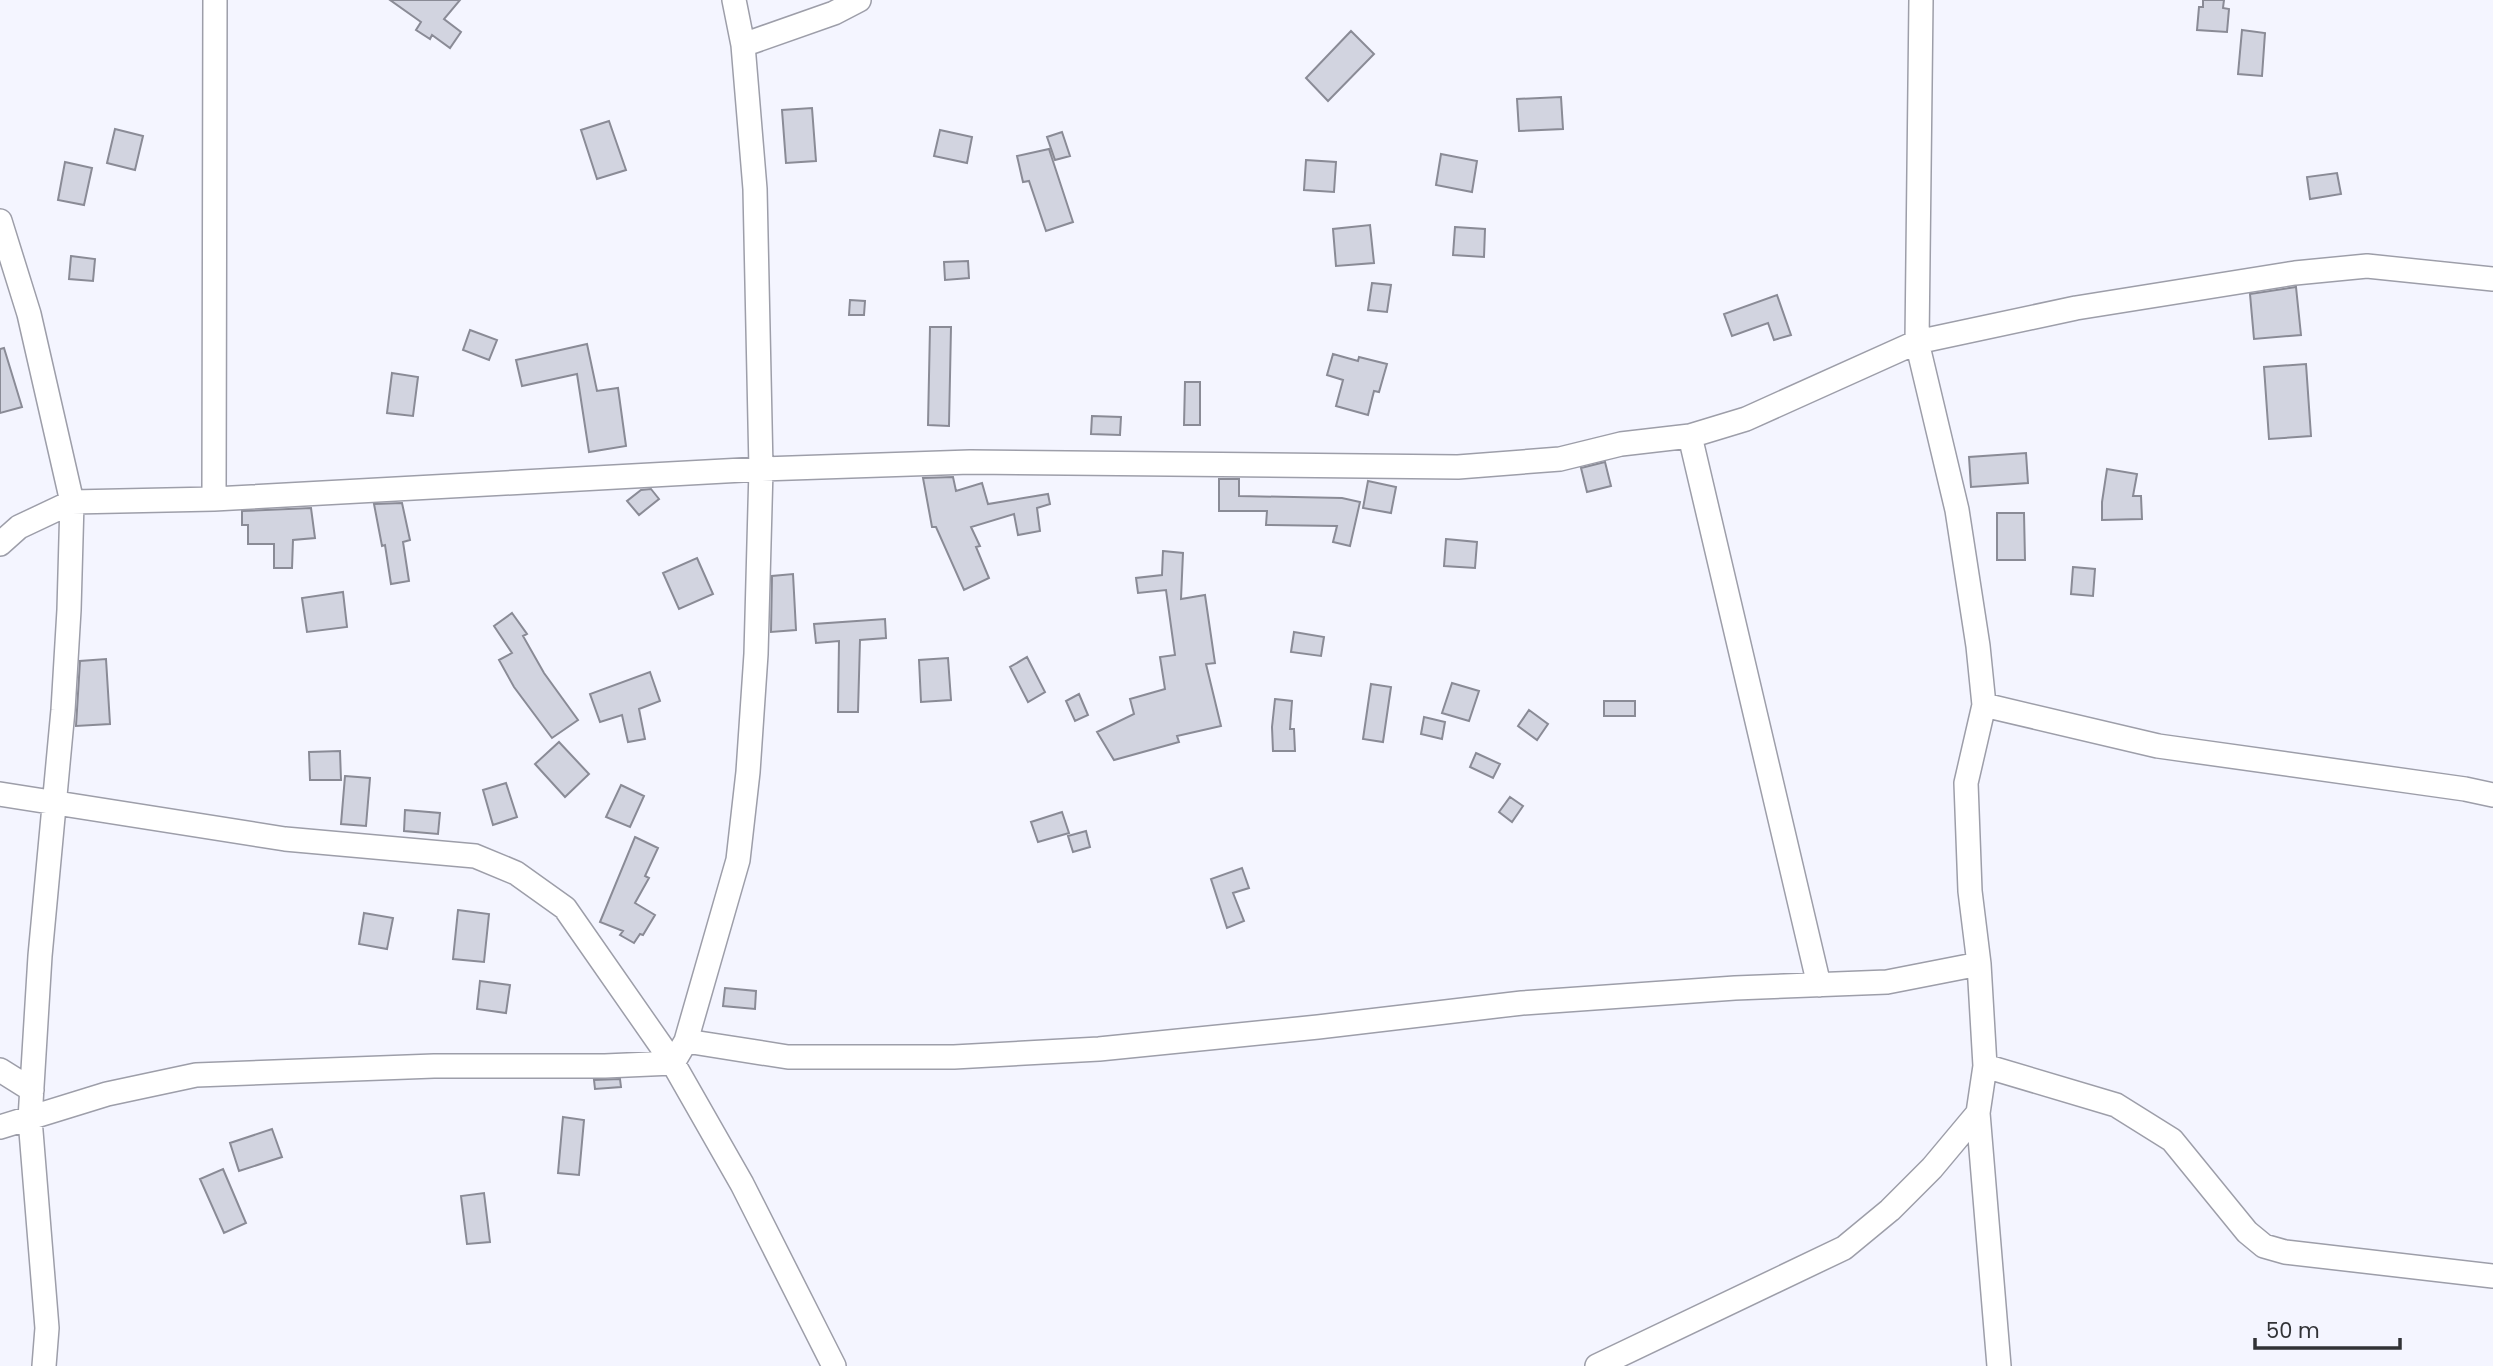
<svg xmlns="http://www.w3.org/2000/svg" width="2493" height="1366" viewBox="0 0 2493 1366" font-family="Poppins,sans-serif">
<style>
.building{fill:#d2d4e0;stroke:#8a8b96;stroke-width:2}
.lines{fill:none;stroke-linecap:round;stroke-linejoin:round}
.street-casing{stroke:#9d9ea9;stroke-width:26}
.street{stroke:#fff;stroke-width:23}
</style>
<rect width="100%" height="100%" fill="#f4f5ff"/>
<path class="building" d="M390,0h70l-16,19 17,13 -11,16 -18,-13 -2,4 -14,-9 5,-8z
M2203,0h21l-1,8 6,1 -2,23 -30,-2 2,-23h4z
M2242,30l23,3 -3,43 -24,-2z
M1351,31l23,23 -46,47 -22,-23z
M1561,97l2,32 -44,2 -2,-32z
M812,108l4,53 -30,2 -4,-53z
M609,121l17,49 -29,9 -16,-49z
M115,129l28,7 -8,34 -28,-7z
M940,130l32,7 -5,26 -33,-7z
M1062,132l8,24 -15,4 -8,-23z
M1049,149l24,73 -27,9 -17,-50 -6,1 -6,-26z
M1441,154l36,7 -5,31 -36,-7z
M1306,160l30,2 -2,30 -30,-2z
M65,162l27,6 -8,37 -26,-5z
M2337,173l4,21 -31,5 -3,-22z
M1370,225l4,38 -38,3 -3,-37z
M1455,227l30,2 -1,28 -31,-2z
M71,256l24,3 -2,22 -24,-2z
M968,261l1,17 -24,2 -1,-18z
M1372,283l19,2 -4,27 -19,-2z
M2296,287l5,48 -47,4 -4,-45z
M1777,295l14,40 -17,5 -6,-17 -36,13 -8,-22z
M850,300l15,1 -1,14h-15z
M930,327h21l-2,99 -21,-1z
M470,330l27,10 -8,20 -26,-10z
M587,344l10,47 21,-3 8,58 -37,6 -12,-78 -55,12 -6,-26z
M4,348l18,59 -22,6v-64z
M1333,354l25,7 1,-4 28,7 -8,28 -5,-1 -6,24 -32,-9 7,-26 -16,-5z
M2306,364l5,72 -42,3 -5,-72z
M392,373l26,4 -5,39 -26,-3z
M1185,382h15v43h-16z
M1092,416l29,1 -1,18 -29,-1z
M2026,453l2,30 -57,4 -2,-30z
M1605,462l6,24 -24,6 -6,-24z
M2107,469l30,5 -4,22h8l1,23 -40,1v-18z
M953,477l3,14 26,-8 6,21 60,-10 2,10 -13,4 3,23 -22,4 -4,-21 -43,13 9,19 -4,1 13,31 -25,12 -28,-63h-4l-9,-49z
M1219,479h20v17l103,2 18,4 -10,44 -17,-4 4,-16 -71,-1 1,-14h-48z
M1368,481l28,6 -5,26 -28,-5z
M651,489l8,10 -20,16 -12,-14 14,-11z
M402,503l8,37 -7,2 6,39 -18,3 -6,-39 -3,1 -8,-42z
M311,508l4,30 -22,2 -1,28h-18v-24h-26v-19h-6v-14z
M1997,513h27l1,47h-28z
M1446,539l31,3 -2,26 -31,-2z
M1163,551l20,2 -2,46 24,-4 10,68 -9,1 15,62 -44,10 2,6 -65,18 -17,-28 37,-18 -4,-15 35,-10 -5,-32 15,-2 -9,-65 -28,3 -2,-15 26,-3z
M697,558l16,36 -34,15 -16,-36z
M2073,567l22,2 -2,27 -22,-2z
M793,574l3,56 -25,2 1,-56z
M343,592l4,35 -40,5 -5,-34z
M512,613l15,21 -4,2 21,37 34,47 -26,18 -38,-51 -15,-27 13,-7 -18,-27z
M885,619l1,19 -26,2 -2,72h-20l1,-71 -23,2 -2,-19z
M1294,632l30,5 -3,19 -30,-4z
M1027,657l18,35 -17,10 -18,-35z
M948,658l3,42 -30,2 -2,-42z
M106,659l4,65 -34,2 4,-65z
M650,672l10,29 -21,8 6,30 -17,3 -6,-27 -22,7 -10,-28z
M1452,683l27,8 -10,30 -27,-8z
M1371,684l20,3 -8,55 -20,-3z
M1079,694l9,21 -13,6 -9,-20z
M1275,699l17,2 -2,28h4l1,22h-22l-1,-24z
M1604,701h31v15h-31z
M1529,710l19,14 -11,16 -19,-14z
M1424,717l21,5 -3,17 -21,-5z
M559,742l30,32 -24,23 -30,-33z
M340,751l1,29h-31l-1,-28z
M1476,753l24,11 -7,14 -23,-11z
M345,776l25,2 -4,48 -25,-2z
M506,783l11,34 -24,8 -10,-35z
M621,785l23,11 -14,31 -24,-10z
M1510,797l13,9 -11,16 -13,-10z
M405,810l35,3 -2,21 -34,-3z
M1062,812l7,21 -31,9 -7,-20z
M1086,831l4,16 -17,5 -5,-16z
M635,837l23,11 -13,28 4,2 -14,25 20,12 -12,20 -3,-1 -6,9 -14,-8 3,-4 -23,-9z
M1242,868l7,20 -16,5 11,28 -17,7 -16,-49z
M458,910l31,4 -5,48 -31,-3z
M364,913l29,5 -6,31 -28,-5z
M480,981l30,4 -4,28 -29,-4z
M725,988l31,3 -1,18 -32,-3z
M620,1079l1,8 -26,2 -1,-9z
M563,1117l21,3 -5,55 -21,-2z
M272,1129l10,28 -43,14 -9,-28z
M223,1169l23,54 -22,10 -24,-54z
M484,1193l6,49 -23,2 -6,-48z"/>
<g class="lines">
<defs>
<path id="street" d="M1921,0l-4,342 40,168 21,136 6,59 -18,78 4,108 9,73 6,102 -7,47 21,253
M743,45l91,-32 25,-13
M0,221l29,93 43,188 -3,108 -6,100 -23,246 -10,163 17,209 -3,38
M1690,436l129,549
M214,499l1,-499
M0,544l19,-17 53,-25 142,-3 547,-30 209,-7 488,5 102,-8 61,-15 69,-8 56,-17 171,-77 159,-34 219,-35 72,-7 126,13
M1984,705l174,41 307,43 28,6
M0,794l285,45 190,17 41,17 49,35 108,155 69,121 92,182
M686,1041l102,16h166l145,-8 219,-22 204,-24 213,-15 152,-6 92,-18
M1985,1066l131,39 56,35 75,92 17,14 21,6 208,24
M0,1070l32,20
M0,1127l107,-33 89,-19 238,-9h171l68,-3 13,-22 52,-181 10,-88 8,-118 5,-185 -6,-280 -12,-144 -9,-45
M1597,1366l247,-118 46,-38 42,-42 46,-55"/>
</defs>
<use href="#street" class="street-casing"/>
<use href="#street" class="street"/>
</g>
<path d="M2255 1338v10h145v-10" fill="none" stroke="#313236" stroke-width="3.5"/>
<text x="2266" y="1338" font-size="21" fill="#313236" stroke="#f4f5ff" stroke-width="5" paint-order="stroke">50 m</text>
</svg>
